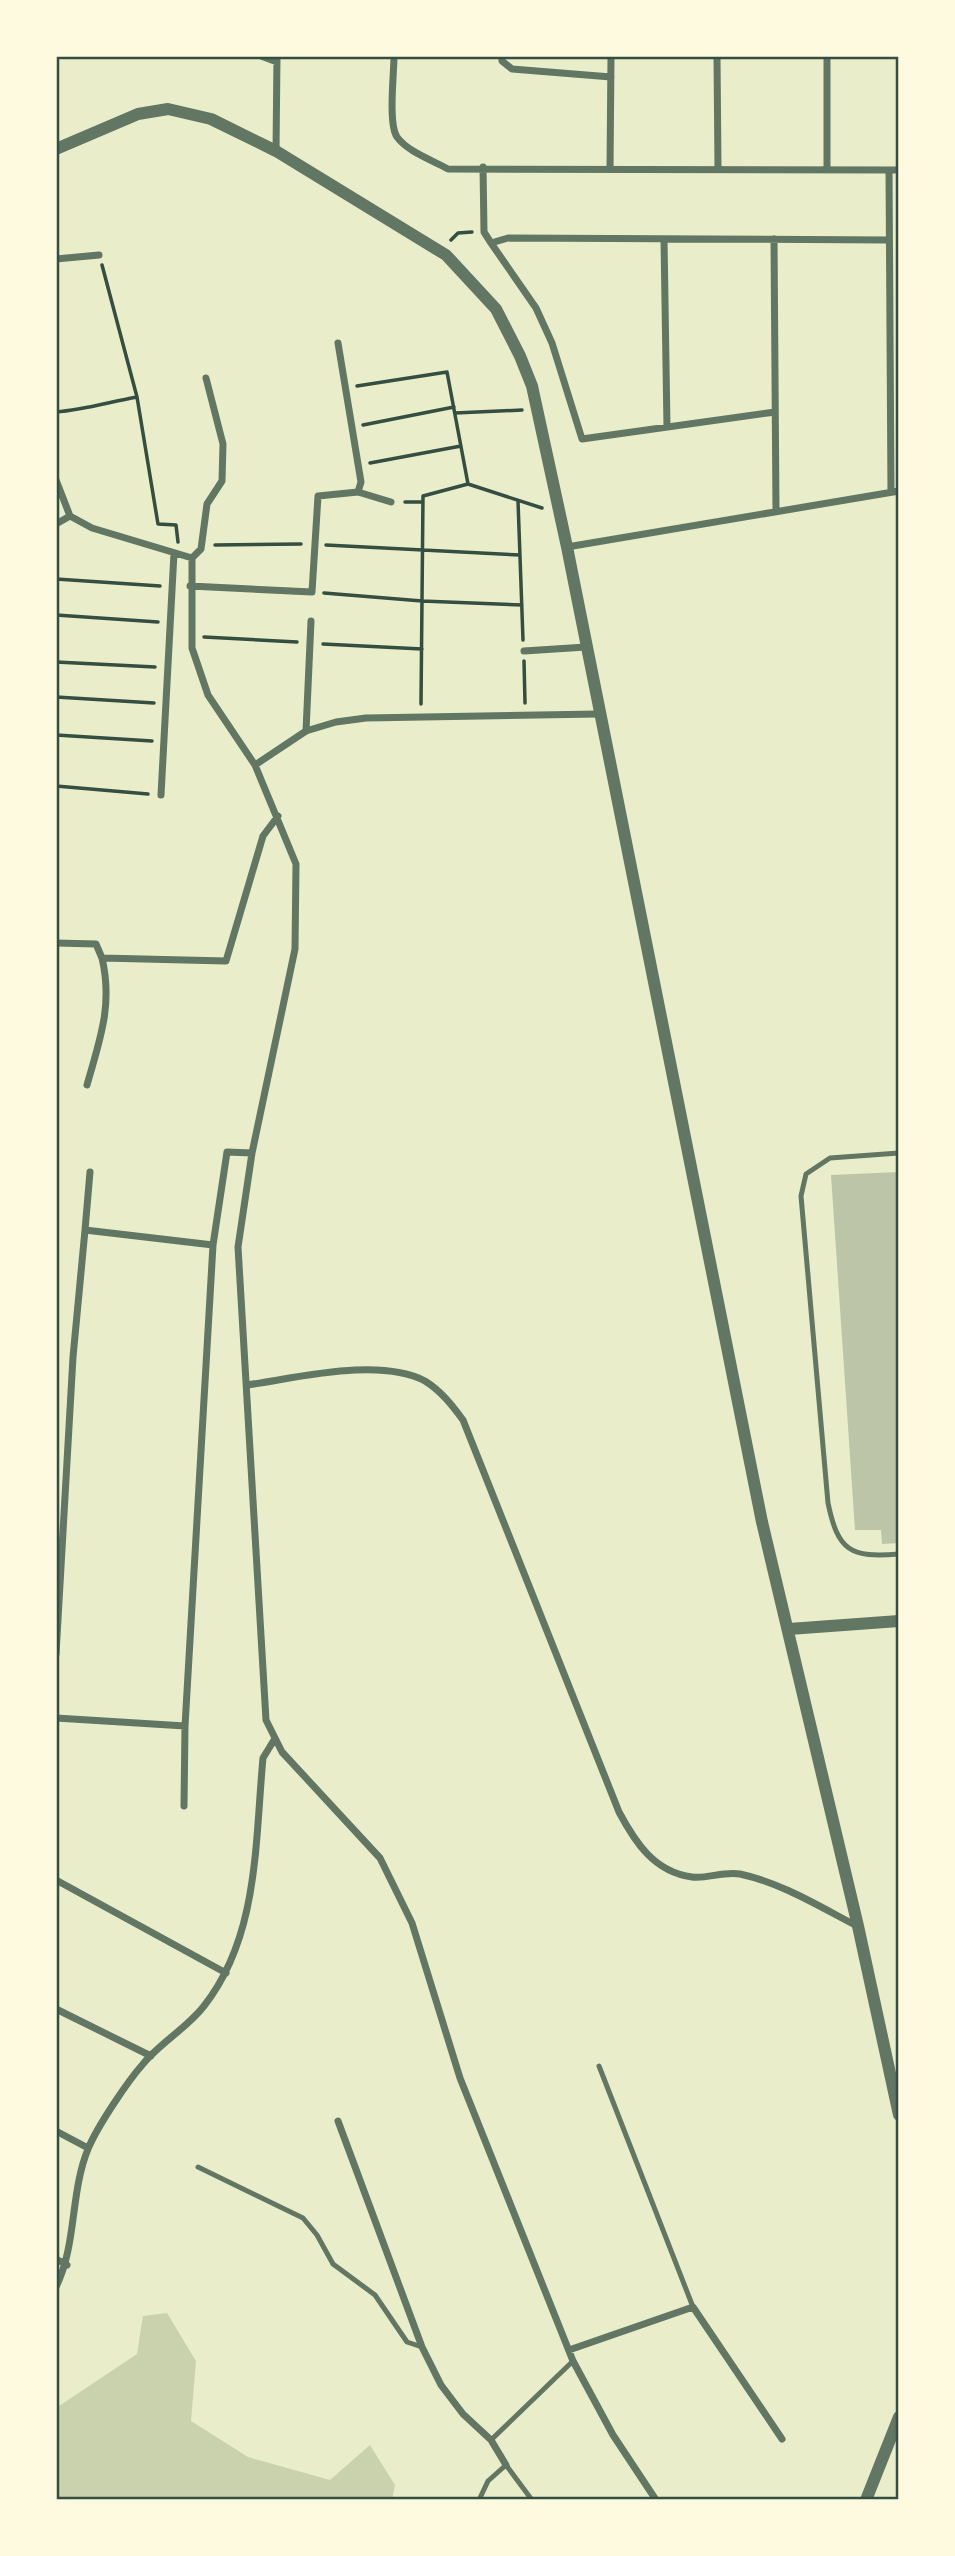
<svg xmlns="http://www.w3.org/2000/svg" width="955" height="2556" viewBox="0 0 955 2556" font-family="Jost,sans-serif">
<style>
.green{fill:#cad2ad}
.building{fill:#bcc5a7}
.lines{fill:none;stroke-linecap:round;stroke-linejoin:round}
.path{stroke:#344e41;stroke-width:3.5}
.service{stroke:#617663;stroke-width:5}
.minor{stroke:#617663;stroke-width:7}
.tertiary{stroke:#617663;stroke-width:12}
.neatline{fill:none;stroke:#344e41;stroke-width:2.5}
</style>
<rect width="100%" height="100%" fill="#e9edc9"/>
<path class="green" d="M167,2313l29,48 -5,60 57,36 82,23 40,-35 25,40 -3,15h-336v-92l81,-54 6,-38z"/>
<path class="building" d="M899,1172v371l-17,1 -1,-14h-26l-24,-355z"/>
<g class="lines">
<path class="path" d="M451,240l7,-7 14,-1
M102,265l35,132 21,127 18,1 2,17
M357,386l90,-14 21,112 74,24
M56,412c28,-2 53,-10 81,-15
M455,413l67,-3
M363,425l91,-18
M370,463l91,-17
M518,501l5,139
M405,502h18
M215,545l86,-1
M326,545l194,10
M56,579l104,7
M324,593l98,8 100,4
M56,615l102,7
M204,637l93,5
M323,644l99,5
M524,661l1,42
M56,662l99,5
M56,697l98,6
M421,704l2,-208 45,-12
M56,735l96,6
M56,786l92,8"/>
<path class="service" d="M899,1153l-69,5 -24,16 -5,22 27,307c10,48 22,55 71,51
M599,2066l94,241
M198,2167l105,51 14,17 16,29 42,31 32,47 15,5
M491,2440l82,-79
M479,2500l9,-19 18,-16 26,35"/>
<path class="minor" d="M261,56l16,6
M394,56c0,18 -6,68 3,81 11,15 35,23 51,32l451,1
M502,56v5l10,8 99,8
M717,56l1,113
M827,56v112
M276,151l1,-95
M483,167l1,65 7,11 17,-5 381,2
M610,169l1,-113
M889,170l2,322
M664,239l3,188
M774,239l2,271
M491,243l45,65 16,35 30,96 193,-27
M56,259l43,-4
M56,480l14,36 22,12 100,30v90l16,47 47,70 41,99 -1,85 -43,204 -14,94 28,473 16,32 98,106 32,65 48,155 113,283 40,74 43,65
M358,492l33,10
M56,524l14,-8
M567,547l332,-56
M192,558l9,-9 6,-45 15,-23 1,-37 -17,-66
M190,586l122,6 6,-96 40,-4 3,-10 -23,-139
M524,651l62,-4
M306,731l5,-110
M255,765l51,-34 30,-9 30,-4 232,-4
M161,795l13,-242
M56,943l40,1 6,14 124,3 37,-125 15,-20
M87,1085c13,-46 26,-80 15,-127
M85,1230l5,-58
M247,1385c50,-7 132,-28 178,-4 16,10 27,24 38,39l156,392c16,30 35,60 73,65 15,2 32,-6 48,-3 42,9 80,33 117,52
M56,1654l17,-297 12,-127 128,15 14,-93 25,1
M56,1718l129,8
M184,1806l1,-80 28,-481
M56,1880l170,93
M56,2009l95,47
M338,2121l84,226 19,38 22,29 28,26 15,25
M56,2131l32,17
M56,2259l11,6
M56,2287c21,-43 14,-94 32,-138 9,-22 39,-67 55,-85 17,-21 44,-36 61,-58 55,-70 51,-164 59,-248l11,-18
M569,2350l124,-43 89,132"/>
<path class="tertiary" d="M56,149l82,-35 30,-5 43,10 65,32 170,104 50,54 24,47 12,30 35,161 195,975 96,404 41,189
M789,1629l110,-8
M866,2500l33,-83"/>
</g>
<rect width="955" height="2556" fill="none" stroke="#fefae0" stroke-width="116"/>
<rect x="58" y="58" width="839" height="2440" class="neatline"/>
</svg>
